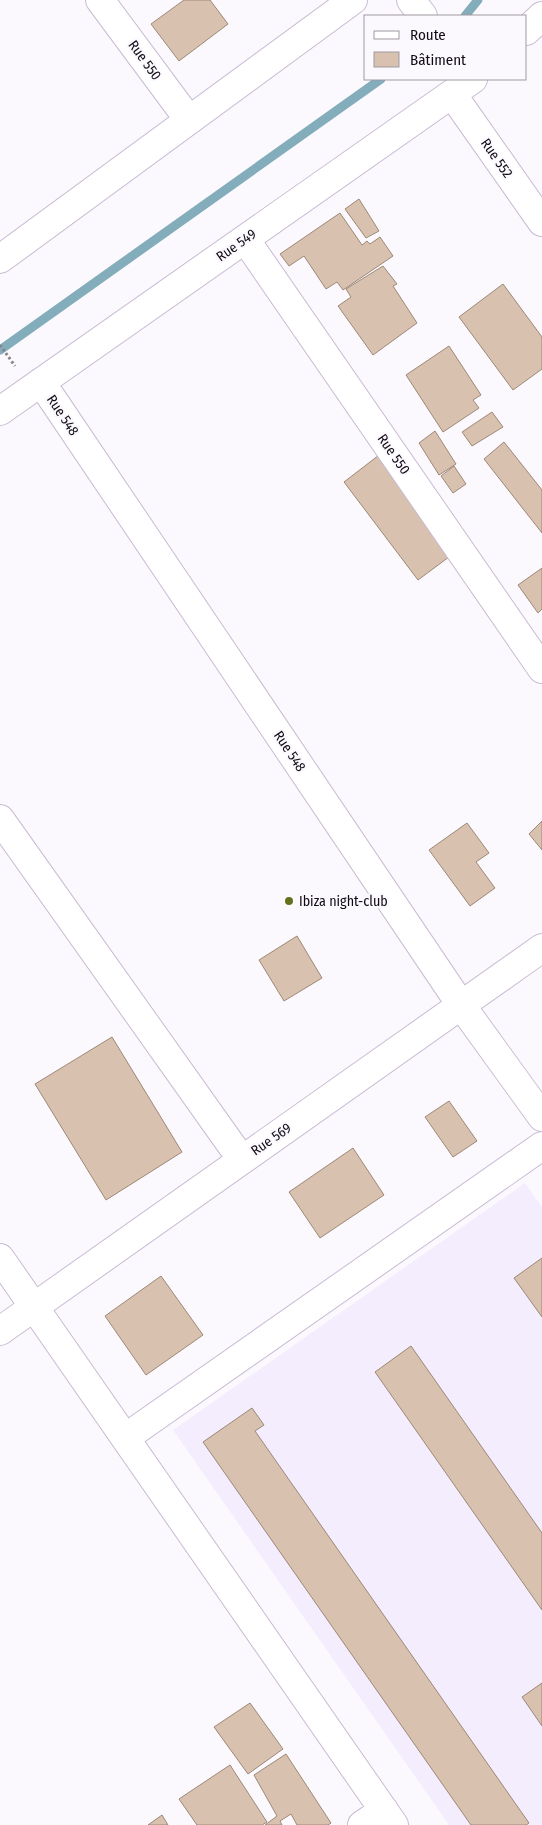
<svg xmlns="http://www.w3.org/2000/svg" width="542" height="1825" viewBox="0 0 542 1825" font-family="'Fira Sans Condensed',sans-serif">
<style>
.education{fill:#f3edfe}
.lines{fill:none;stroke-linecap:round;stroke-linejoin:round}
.stream{stroke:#83adbb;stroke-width:9}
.building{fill:#d8c1af;stroke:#9d8877}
.minor-casing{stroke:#c9bbd3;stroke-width:30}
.path{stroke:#878389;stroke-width:3;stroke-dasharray:2.5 2.5;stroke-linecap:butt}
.minor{stroke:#fff;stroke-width:28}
.poi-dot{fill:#63711d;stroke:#fcf9fe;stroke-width:2}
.labels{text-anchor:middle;stroke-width:4.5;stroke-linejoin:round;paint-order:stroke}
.street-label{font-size:14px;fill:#110c14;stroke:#fcf9fe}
.poi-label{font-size:14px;fill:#110c14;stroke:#fcf9fe;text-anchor:start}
</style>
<rect width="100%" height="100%" fill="#fcf9fe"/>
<path class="education" d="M525,1183l17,24v618h-93l-276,-395z"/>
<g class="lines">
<path class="stream" d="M465,16l13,-16
M0,350l381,-271"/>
</g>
<path class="building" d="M184,0h26l18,24 -49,37 -28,-37z
M359,199l20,32 -13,7 -21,-29z
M340,213l22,32 5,-4 3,3 10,-7 13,19 -50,34 -6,-8 -11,7 -22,-33 -15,10 -9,-12z
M383,266l14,18 -4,2 24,37 -44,32 -35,-49 13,-9 -5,-8z
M503,284l39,53v32l-29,21 -54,-73z
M449,346l32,49 -8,5 6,8 -36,24 -37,-57z
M492,412l11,15 -31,19 -10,-14z
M435,431l21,33 -17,11 -20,-32z
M504,442l38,48v43l-58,-74z
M383,452l74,99 -39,29 -74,-98z
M454,466l12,18 -13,9 -12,-17z
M542,568v41l-4,4 -20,-28z
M542,821v29l-13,-16z
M467,823l22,30 -13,9 19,26 -25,18 -41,-56z
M297,936l25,42 -38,23 -25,-41z
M112,1037l70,115 -76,48 -71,-116z
M449,1101l28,40 -24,16 -28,-40z
M353,1148l31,47 -64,43 -31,-46z
M542,1258v59l-28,-39z
M161,1276l42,59 -57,40 -41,-59z
M411,1346l131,187v77l-167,-238z
M252,1408l12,17 -9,6 274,392 -3,2h-55l-268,-383z
M542,1683v43l-20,-29z
M250,1703l33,46 -35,25 -34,-47z
M286,1754l45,69 -3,2h-31l-6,-11 -11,7 2,4h-17l12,-9 -23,-41z
M230,1765l37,57 -5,3h-65l-18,-26z
M162,1815l6,10h-20z"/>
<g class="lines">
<defs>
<path id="minor" d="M100,0l89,120
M411,0l12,16
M526,31l16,-15
M452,94l90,128
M245,239l297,430
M0,259l353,-259
M41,382l420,623 81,112
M0,411l473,-332
M0,819l242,341
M0,1258l394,567
M0,1331l542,-383
M125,1438l417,-292
M362,1825l22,-15"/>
</defs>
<use href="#minor" class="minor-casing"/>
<path class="path" d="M0,345l15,21"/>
<use href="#minor" class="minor"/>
</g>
<circle class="poi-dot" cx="289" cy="901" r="5"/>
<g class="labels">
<g class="street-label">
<text transform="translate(145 60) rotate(54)" y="5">Rue 550</text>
<text transform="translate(497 158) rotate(55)" y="5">Rue 552</text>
<text transform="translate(236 245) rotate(-35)" y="5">Rue 549</text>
<text transform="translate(63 415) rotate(56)" y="5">Rue 548</text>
<text transform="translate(394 454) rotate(55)" y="5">Rue 550</text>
<text transform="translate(290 751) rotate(56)" y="5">Rue 548</text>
<text transform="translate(271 1139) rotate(-35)" y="5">Rue 569</text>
</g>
<g class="poi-label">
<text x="299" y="906">Ibiza night-club</text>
</g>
</g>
<rect x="364" y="15" width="162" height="65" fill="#fcf9fe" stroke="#9e9aa0"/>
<rect x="374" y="31" width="25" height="8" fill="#ffffff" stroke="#9e9aa0"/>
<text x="410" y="40" font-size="15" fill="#110c14">Route</text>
<rect x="374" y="52" width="25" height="15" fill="#d8c1af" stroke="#9e9aa0"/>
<text x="410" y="65" font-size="15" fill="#110c14">Bâtiment</text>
</svg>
